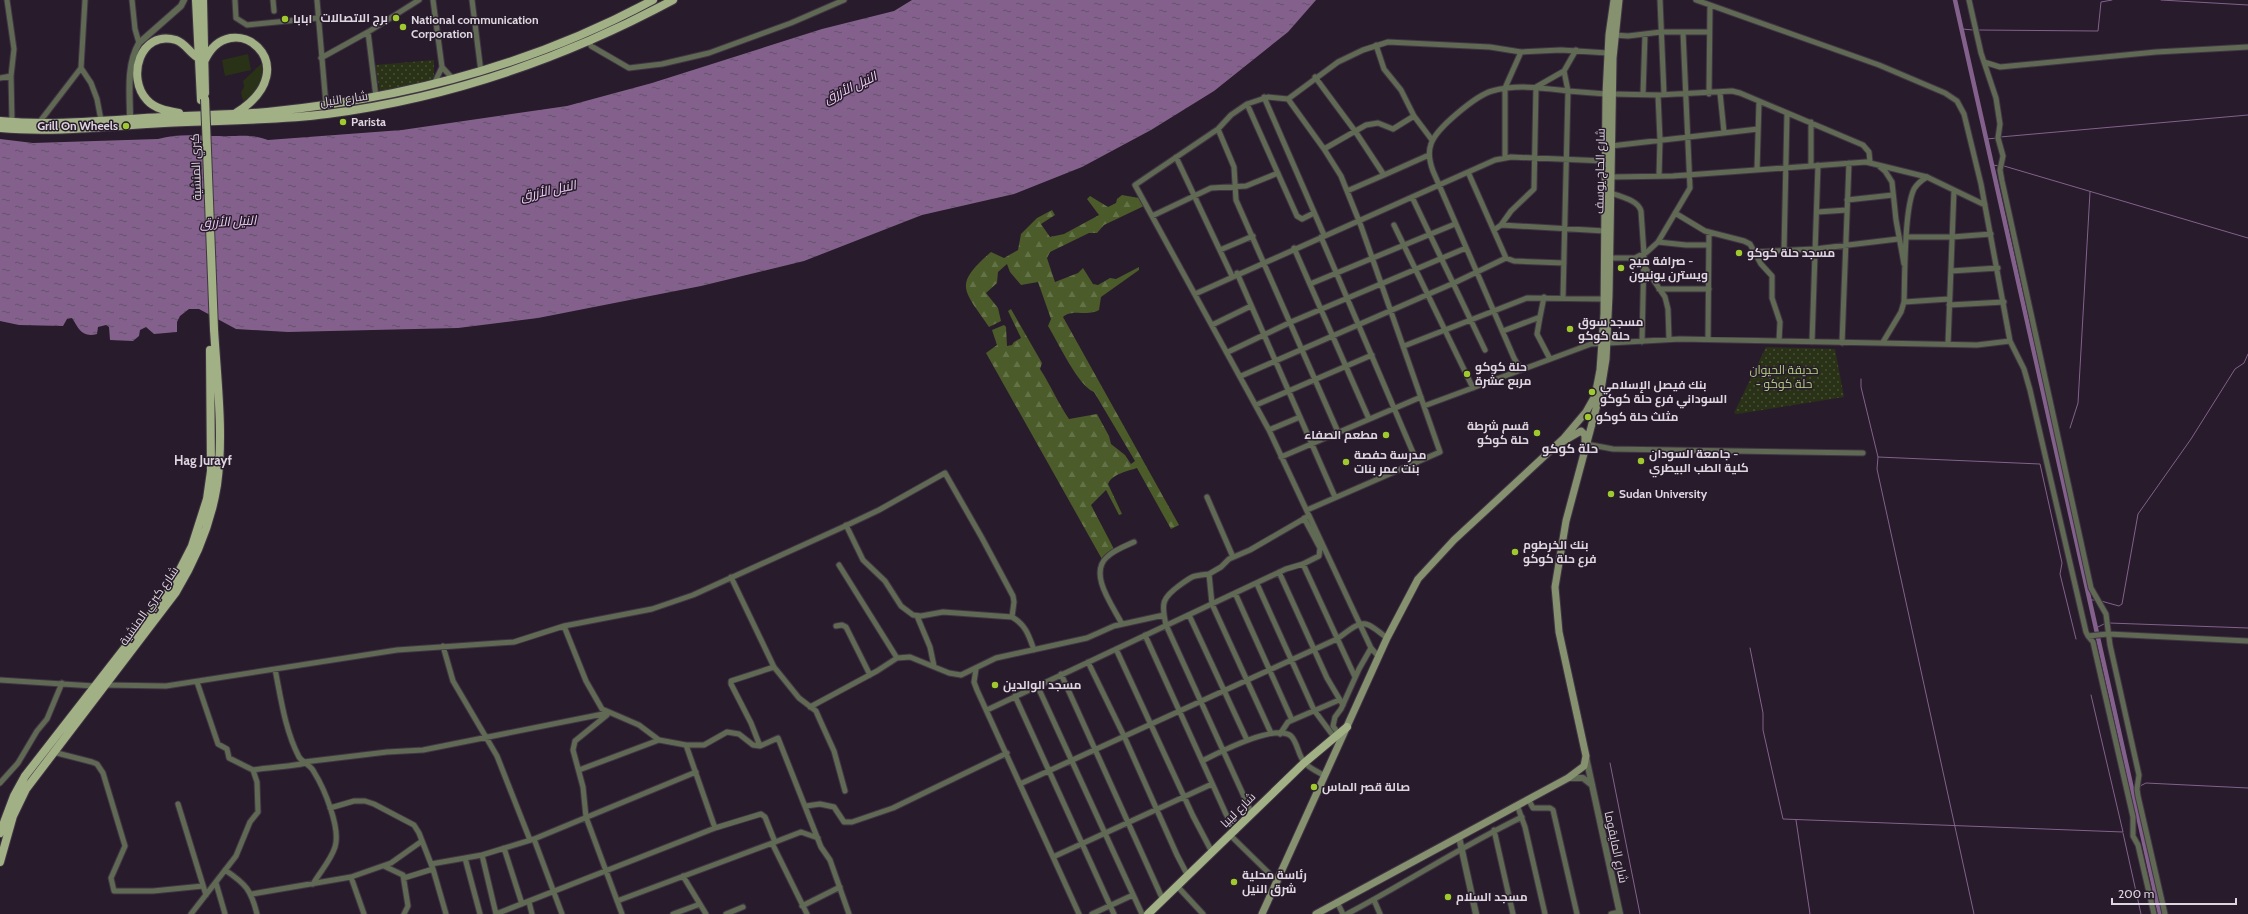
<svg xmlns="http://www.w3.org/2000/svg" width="2248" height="914" viewBox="0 0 2248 914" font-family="Cabin,Cairo,sans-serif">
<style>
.forest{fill:url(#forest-firs)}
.park{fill:url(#park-dots)}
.garden{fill:#293216}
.water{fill:url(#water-ripples)}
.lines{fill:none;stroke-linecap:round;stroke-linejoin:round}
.stream{stroke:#83618c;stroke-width:1}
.canal{stroke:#83618c;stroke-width:4.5}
.minor-casing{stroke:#413544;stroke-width:7}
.tertiary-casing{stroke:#413544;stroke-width:8}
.secondary-casing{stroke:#413544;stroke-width:9}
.primary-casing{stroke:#413544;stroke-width:10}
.minor{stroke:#606953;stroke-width:5}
.tertiary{stroke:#606953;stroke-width:6}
.secondary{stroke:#85916f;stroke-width:7}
.primary{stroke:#a1b185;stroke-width:8}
.primary-bridge-casing{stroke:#413544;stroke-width:10;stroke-linecap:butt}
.primary-bridge{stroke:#a1b185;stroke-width:8}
.poi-dot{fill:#9fca2e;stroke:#281b2b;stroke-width:1.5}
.labels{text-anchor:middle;stroke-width:3;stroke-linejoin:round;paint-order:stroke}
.poi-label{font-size:12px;font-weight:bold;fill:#ddd5df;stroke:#281b2b;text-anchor:start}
.street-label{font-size:12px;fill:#ddd5df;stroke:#281b2b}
.park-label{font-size:12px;fill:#b3ce81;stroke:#281b2b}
.water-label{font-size:13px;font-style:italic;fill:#eecef6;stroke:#281b2b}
.neighbourhood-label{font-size:13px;font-weight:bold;fill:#ddd5df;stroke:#281b2b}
</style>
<defs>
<pattern id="forest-firs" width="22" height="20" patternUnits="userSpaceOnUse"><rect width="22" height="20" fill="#4b5b2a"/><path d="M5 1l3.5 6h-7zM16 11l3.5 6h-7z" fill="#647248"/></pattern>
<pattern id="park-dots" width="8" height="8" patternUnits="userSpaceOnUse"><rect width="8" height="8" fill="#293216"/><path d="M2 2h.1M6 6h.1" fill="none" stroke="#484f37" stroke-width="1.8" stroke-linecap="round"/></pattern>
<pattern id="water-ripples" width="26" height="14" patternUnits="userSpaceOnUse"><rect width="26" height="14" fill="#83618c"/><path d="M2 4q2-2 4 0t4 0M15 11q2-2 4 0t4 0" fill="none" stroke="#66526b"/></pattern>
</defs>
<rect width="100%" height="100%" fill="#281b2b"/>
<path class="forest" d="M1122,195l17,3 5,8 -40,19 -7,8h-8l-39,19 -3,6 8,24 23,-9 5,-5 10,16 5,1 12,-7 6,1 23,-12v3l-38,27 -2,13c-11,7 -26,-2 -36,7l116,208 -8,4 -34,-61c-9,3 -25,6 -29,16l14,30 -3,1 -13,-25 -15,15 23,44 -11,12 -117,-208 11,-8 -5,-15 12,-5 2,2 1,19 5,-1 2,-3 7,-4 -13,-27 3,-2 31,54 -2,6c11,17 18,34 29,50l28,-5 12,22 2,8 14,11 6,9 4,-3 -41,-69c-16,-6 -36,-50 -46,-66l3,-7 -13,-37 -17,3 -11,-13 -3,-8 -9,8 -1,11 -11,10 12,15 3,13 -12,6c-26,-38 -36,-42 2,-75l13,6 14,-8 3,-16 16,-16 15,-8 3,5 -14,9 9,13 14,-3 35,-19 -12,-16 3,-3 18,11 8,-4 1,-4z"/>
<path class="park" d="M434,60v20l-54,12 -5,-27z
M1766,347l69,2 9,48 -107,17 -3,-1z"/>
<path class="garden" d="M248,54l3,16 -26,6 -3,-16z
M262,63c4,15 -4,31 -19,38l-2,-9 3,-5 -1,-6z"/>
<path class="water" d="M912,0h404l-28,32 -74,59 -63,39 -69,37 -68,27 -92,21 -118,46 -103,25 -163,32 -80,10 -170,4 -52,-3 -37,-20h-10l-9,7 -3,6v10l-23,2 -8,-7 -6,3 -1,6 -6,5 -23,-1 -1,-13 -3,-2 -8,2 -1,7c-15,4 -18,-5 -25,-16l-5,1 -4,7 -44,-1 -19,-4v-182l33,4 125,-4c21,-6 40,-3 61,-3 21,1 28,-3 49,4l134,-10 165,-24 85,-23 170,-54 72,-18z"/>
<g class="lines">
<path class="stream" d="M2161,0l87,5
M1962,29l11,1
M1978,30l120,1 3,-29 11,-2
M2000,137l248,-22
M1987,139l10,-1
M1993,165l6,1
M2004,166l244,72
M1861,379v8l17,70 162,7 22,99 -2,11 16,65
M2070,428l8,-25 12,-211
M1878,457l-1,12 97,445
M2090,600h6
M2101,601l18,5 3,-2 16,-90 53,-75 44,-70 9,-6 4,-9
M2109,623l139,5
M1363,626l10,22
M2096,628l10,-5
M1750,648l13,65v17l20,89 340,13 -32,-137
M1610,763l30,151
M2140,786l6,-3 102,5
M1796,820l14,94
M2123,833l18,81"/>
<path class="canal" d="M1955,0l205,914"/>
<defs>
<path id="minor" d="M7,0l7,49 -3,27 1,46
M85,0l-4,68 10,15 6,16 4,21
M132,0l3,29 4,14
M235,0l1,18 11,7 71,-7
M273,0l1,11
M317,0l9,105
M433,0l9,67 -8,17
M472,0l9,72
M1660,0l4,94
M1696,0l183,65 66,28 12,8 7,13 17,70 29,157 14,28 6,21 56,242 2,4 20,-2 140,7
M1969,0l12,53 15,45 4,26 -2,14 5,18 -3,14 2,11 89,407 15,26 4,31 29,130 -2,14 1,7 27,118
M368,32l8,65
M1614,35l14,1 33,-4h47
M590,42l1,4 38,22 33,-4 47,-11 82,-30 53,-23
M1376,45l8,24 17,21 13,26 18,24
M321,58l47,-26 51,-32
M1984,62l16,5 156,-15 92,-5
M442,67l11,12
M1315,77l40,54 29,44 -37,16
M0,78l11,-2
M1720,93l4,39
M1612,94l46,1 74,-4 8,2 123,52 6,7 1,10
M1643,94l2,-59
M1709,94l1,-89
M1658,95l2,45 -1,36
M1264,97l60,138
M1288,99l36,50 17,27 20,50 79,226 -133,58
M1247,104l50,112 5,3 12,-6
M38,124l43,-56
M1218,129l16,38 2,33 102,232
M1611,146l147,-17
M1324,149l42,-24 12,-2 15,6 21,-13
M1176,157l56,119
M1505,157v-69l16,-36
M1811,166v-44
M1879,166l6,5 7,11 4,38 8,44
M1757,170l2,-68
M1468,172l38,86
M1384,175l45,-20
M1611,177l62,-1 193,-14 61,15 58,28
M1611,193c10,4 27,7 30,18l3,43 -2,88
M1412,197l73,153
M1847,200l46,-5
M1817,212l30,-2
M1675,213l30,18 39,10 6,3 11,20 11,12v22l8,24 -1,19
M1152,216l59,-28 35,-2 32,-13
M1394,225l79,163
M1501,225l10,-14 23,-22 2,-102 28,-16
M1494,230l7,-5 104,6
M1321,237l96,225
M1907,237h45l39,-3
M1658,242l28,3h23
M1294,248l75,171
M1220,250l33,-14
M1784,251l3,-138
M1754,252l61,-3 83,-10
M1606,258h29l12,-6 11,-10 32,-54 -7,-156
M1644,266l21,31 3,12 1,30
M1951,271l47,-3
M1237,273l98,224
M1310,284l145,-60
M1659,289h50
M1195,294l300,-134 16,-3 94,4
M1563,298l5,-207 38,3
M1904,302l45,-3
M1949,305l55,-3
M1540,317l-3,17 13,25
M1212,325l39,-19
M1503,331l37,-14 4,-20
M1708,339l1,-107
M1812,342l6,-177
M1883,342l18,-30 3,-10c1,-25 0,-92 10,-113 3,-5 8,-9 13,-12
M1842,343l7,-180
M1948,344l6,-154
M1404,346l123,-48 77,1
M1228,352l63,-30 175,-74
M1521,370l-7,-12 -81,-187c-3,-8 -5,-19 -2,-27 5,-16 46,-49 61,-53 25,-7 51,-3 76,0l-4,-20 12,-21
M1241,376l213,-93 52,-25 8,3 50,2
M1256,405l116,-50
M1424,406l167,-62 89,-5 297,6 33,-4
M1269,430l31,-13
M1586,444l27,5 250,4
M1281,457l140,-60
M1207,497l26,60
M846,525l17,35 22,21 16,25 12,9 8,1 22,-4 69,5c14,8 17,19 22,33
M1303,564l52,113
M839,565l58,93
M1279,572l48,106 16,27
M1209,574c-17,2 -15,1 -29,11 -18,13 -19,18 -14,40l86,189
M731,577l43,90 25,31 17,13 3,7 15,33 11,40
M1257,584l57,126 20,27
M1235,593l57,127
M1189,615l58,125
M917,616l13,31 4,19
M1122,624c-9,-18 -34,-50 -15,-67 7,-7 18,-11 27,-15
M564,626l22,55 16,28 37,16 20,15 27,5 29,83
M836,626l6,-1 4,2 24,48
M1145,635l81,179 10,17
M2088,636l5,6 40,175v19l5,9 16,69
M443,646l10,35 44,75 33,84
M1116,649l77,167 19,36
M1379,657l-8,-9 -102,-218 -134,-245 83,-56 13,-14 16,-11 21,-7 20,2 50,-37 25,-12 25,-8 102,5 31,5 40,-2 47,3
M1088,662l36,74 53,119 11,21
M275,669c6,30 10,61 24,88 4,6 12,8 15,15 10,16 27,56 21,75 -4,13 -15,25 -22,37
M976,669l-2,13 3,8 102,224
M1061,674l102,226
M0,680l94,6
M105,685l61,1 231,-36 117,-8 50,-16 88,-17 41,-14 150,-68 36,-17 66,-37 37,65 31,58 1,6 -2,15
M1037,685l105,229
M1015,696l99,218
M810,707l67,-36 20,-13 13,-1 39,16 12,2 35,-17 91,-20 27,-12 50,-11
M987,710l299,-141 17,-5 16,-8 1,-8 -16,-30
M607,715l-32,26 -2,9 10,37 3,30 36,97
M1271,733l-59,-129 -3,-30 12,-7 8,-8 21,-9 57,-33
M1338,733l-5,-7 2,-9 6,-8 18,-40 12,-21
M1280,734l8,-12 51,-22
M686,745h18l23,-13 12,2 14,11 7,1 18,-8 43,109 9,13 19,54
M760,746l-9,-23 -20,-39v-3l43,-14
M53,752l39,10 5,2 6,9 22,73 -14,32 3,13h39l50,-5
M1202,761c16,-8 73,-38 89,-25 7,7 7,20 14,27 5,6 14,9 20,13
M304,762l83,-10 36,-2 185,-37
M253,770c18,-3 35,-3 53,-7
M579,770l80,-30
M0,783l18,-20 19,-32 10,-12 15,-36
M1020,784l317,-145c26,-19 25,-21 50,-1
M1528,799l5,9h17l3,2 24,104
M178,804l28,91
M1517,805l8,22 20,87
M806,806l14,-2 14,3 10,15h8l41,-14 114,-55
M330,808l24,-7h11l9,3 40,21 5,8 14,36 13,45
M1494,830l19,84
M1230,835l48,47
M534,839l28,75
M772,843l35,71
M504,848l18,56
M482,855l14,59
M1053,857l159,-73
M465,858l15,56
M431,864l51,-9 52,-16 162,-67
M384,866l19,9 5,31 -4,8
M225,870c21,14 26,20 32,44
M683,876l23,38
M351,877l13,37
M404,878l29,-9
M216,883l9,31
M1177,886l26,28
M252,894l99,-17 40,-14 31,-22
M1374,900l6,14
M617,901l158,-59
M529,902l3,12
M1337,902l6,12
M802,906l38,-19
M191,914l45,-58 14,-34 8,-10 -1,-30 -4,-12 -24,-12 -2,-9 -9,-5 -21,-62
M496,914l219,-86 46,-14 4,3 10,25 26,-10 17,6
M673,914l27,-10
M726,914l17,-7
M1092,914l41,-19
M1347,914c59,-31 115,-68 175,-97
M1611,914l8,-2"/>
<path id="tertiary" d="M130,119c0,-25 -4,-53 9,-76l42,-37 3,-6
M1586,757l34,157
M1568,778h15l9,7
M1459,837l17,77"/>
<path id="secondary" d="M1559,444l22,-13 4,4v8
M1262,914l125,-276 31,-59 36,-39 110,-102 22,-26 9,-16 5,-26 4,-56 2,-220 3,-59 5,-35
M1316,914l252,-136 16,-12 2,-10 -27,-124 -4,-45 11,-66 35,-131 5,-31 3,-64 4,-237 6,-58"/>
<path id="primary" d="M196,0l5,100
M203,0l2,93
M204,62c26,-60 107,4 32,51
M179,113c-11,-2 -24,-4 -32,-13 -21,-22 -7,-71 29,-60 9,3 13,12 21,17
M0,121c54,5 108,-1 162,-4 35,-2 70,-2 105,-5 135,-13 266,-47 386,-112
M0,128c55,5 109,-2 164,-5 54,-3 109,-2 163,-9 122,-16 238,-56 346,-114
M0,833l14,-37 11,-20 144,-185 23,-45 15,-47 4,-28 -1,-121
M0,862l13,-46 13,-27 150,-197c20,-33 35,-69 41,-107 7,-51 0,-105 -3,-156
M1148,914l156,-151 43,-36"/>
</defs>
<use href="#minor" class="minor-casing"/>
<use href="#tertiary" class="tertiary-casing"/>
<use href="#secondary" class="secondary-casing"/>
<use href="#primary" class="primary-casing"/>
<use href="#minor" class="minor"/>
<use href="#tertiary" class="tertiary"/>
<use href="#secondary" class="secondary"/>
<use href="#primary" class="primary"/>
<defs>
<path id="primary-bridge" d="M205,99l9,230"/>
</defs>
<use href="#primary-bridge" class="primary-bridge-casing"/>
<use href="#primary-bridge" class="primary-bridge"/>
</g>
<g class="poi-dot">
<circle cx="396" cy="18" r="4"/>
<circle cx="285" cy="19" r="4"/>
<circle cx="403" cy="27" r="4"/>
<circle cx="343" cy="122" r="4"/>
<circle cx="126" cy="126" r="4"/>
<circle cx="1739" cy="253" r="4"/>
<circle cx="1621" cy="268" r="4"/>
<circle cx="1570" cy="329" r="4"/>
<circle cx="1467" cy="374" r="4"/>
<circle cx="1592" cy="392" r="4"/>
<circle cx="1588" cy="417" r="4"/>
<circle cx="1537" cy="433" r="4"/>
<circle cx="1386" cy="435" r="4"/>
<circle cx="1641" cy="461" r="4"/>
<circle cx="1346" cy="462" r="4"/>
<circle cx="1611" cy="494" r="4"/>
<circle cx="1515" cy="552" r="4"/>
<circle cx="995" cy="685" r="4"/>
<circle cx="1314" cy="787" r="4"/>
<circle cx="1234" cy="882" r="4"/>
<circle cx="1448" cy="897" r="4"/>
</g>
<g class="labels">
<g class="poi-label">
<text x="388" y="22" text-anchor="end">برج الاتصالات</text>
<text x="293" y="23">ابابا</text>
<text x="411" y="24">National communication<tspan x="411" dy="14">Corporation</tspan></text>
<text x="351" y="126">Parista</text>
<text x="118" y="130" text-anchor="end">Grill On Wheels</text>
<text x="1747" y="257">مسجد حلة كوكو</text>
<text x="1629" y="265">صرافة ميج -<tspan x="1629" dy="14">ويسترن يونيون</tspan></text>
<text x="1578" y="326">مسجد سوق<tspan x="1578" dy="14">حلة كوكو</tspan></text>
<text x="1475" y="371">حلة كوكو<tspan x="1475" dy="14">مربع عشرة</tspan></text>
<text x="1600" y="389">بنك فيصل الإسلامي<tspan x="1600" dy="14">السوداني فرع حلة كوكو</tspan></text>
<text x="1596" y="421">مثلث حلة كوكو</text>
<text x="1529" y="430" text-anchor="end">قسم شرطة<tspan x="1529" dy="14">حلة كوكو</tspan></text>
<text x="1378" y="439" text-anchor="end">مطعم الصفاء</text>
<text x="1649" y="458">جامعة السودان -<tspan x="1649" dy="14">كلية الطب البيطري</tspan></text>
<text x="1354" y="459">مدرسة حفصة<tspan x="1354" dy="14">بنت عمر بنات</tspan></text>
<text x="1619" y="498">Sudan University</text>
<text x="1523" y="549">بنك الخرطوم<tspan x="1523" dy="14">فرع حلة كوكو</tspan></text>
<text x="1003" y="689">مسجد الوالدين</text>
<text x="1322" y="791">صالة قصر الماس</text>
<text x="1242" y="879">رئاسة محلية<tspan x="1242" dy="14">شرق النيل</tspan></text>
<text x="1456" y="901">مسجد السلام</text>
</g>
<g class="street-label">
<text transform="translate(344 99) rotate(-8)" y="4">شارع النيل</text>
<text transform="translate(196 167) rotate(-92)" y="4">كبري المنشية</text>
<text transform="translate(1600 171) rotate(-89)" y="4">شارع الحاج يوسف</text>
<text transform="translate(149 606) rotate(-55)" y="4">شارع كبري المنشية</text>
<text transform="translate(1238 810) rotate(-45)" y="4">شارع ليبيا</text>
<text transform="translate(1616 847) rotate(78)" y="4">شارع المايقوما</text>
</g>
<g class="park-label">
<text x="1784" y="374">حديقة الحيوان<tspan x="1784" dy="14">- حلة كوكو</tspan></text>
</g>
<g class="water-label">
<text transform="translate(850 87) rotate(-25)" y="5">النيل الأزرق</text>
<text transform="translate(548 190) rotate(-12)" y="5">النيل الأزرق</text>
<text transform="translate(228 221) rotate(-3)" y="5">النيل الأزرق</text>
</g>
<g class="neighbourhood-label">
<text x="1570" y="453">حلة كوكو</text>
<text x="203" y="465">Hag Jurayf</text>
</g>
</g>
<path d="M2112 898v6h124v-6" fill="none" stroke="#ddd5df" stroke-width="2"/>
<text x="2118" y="898" font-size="12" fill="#ddd5df" stroke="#281b2b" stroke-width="3" paint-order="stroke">200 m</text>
</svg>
